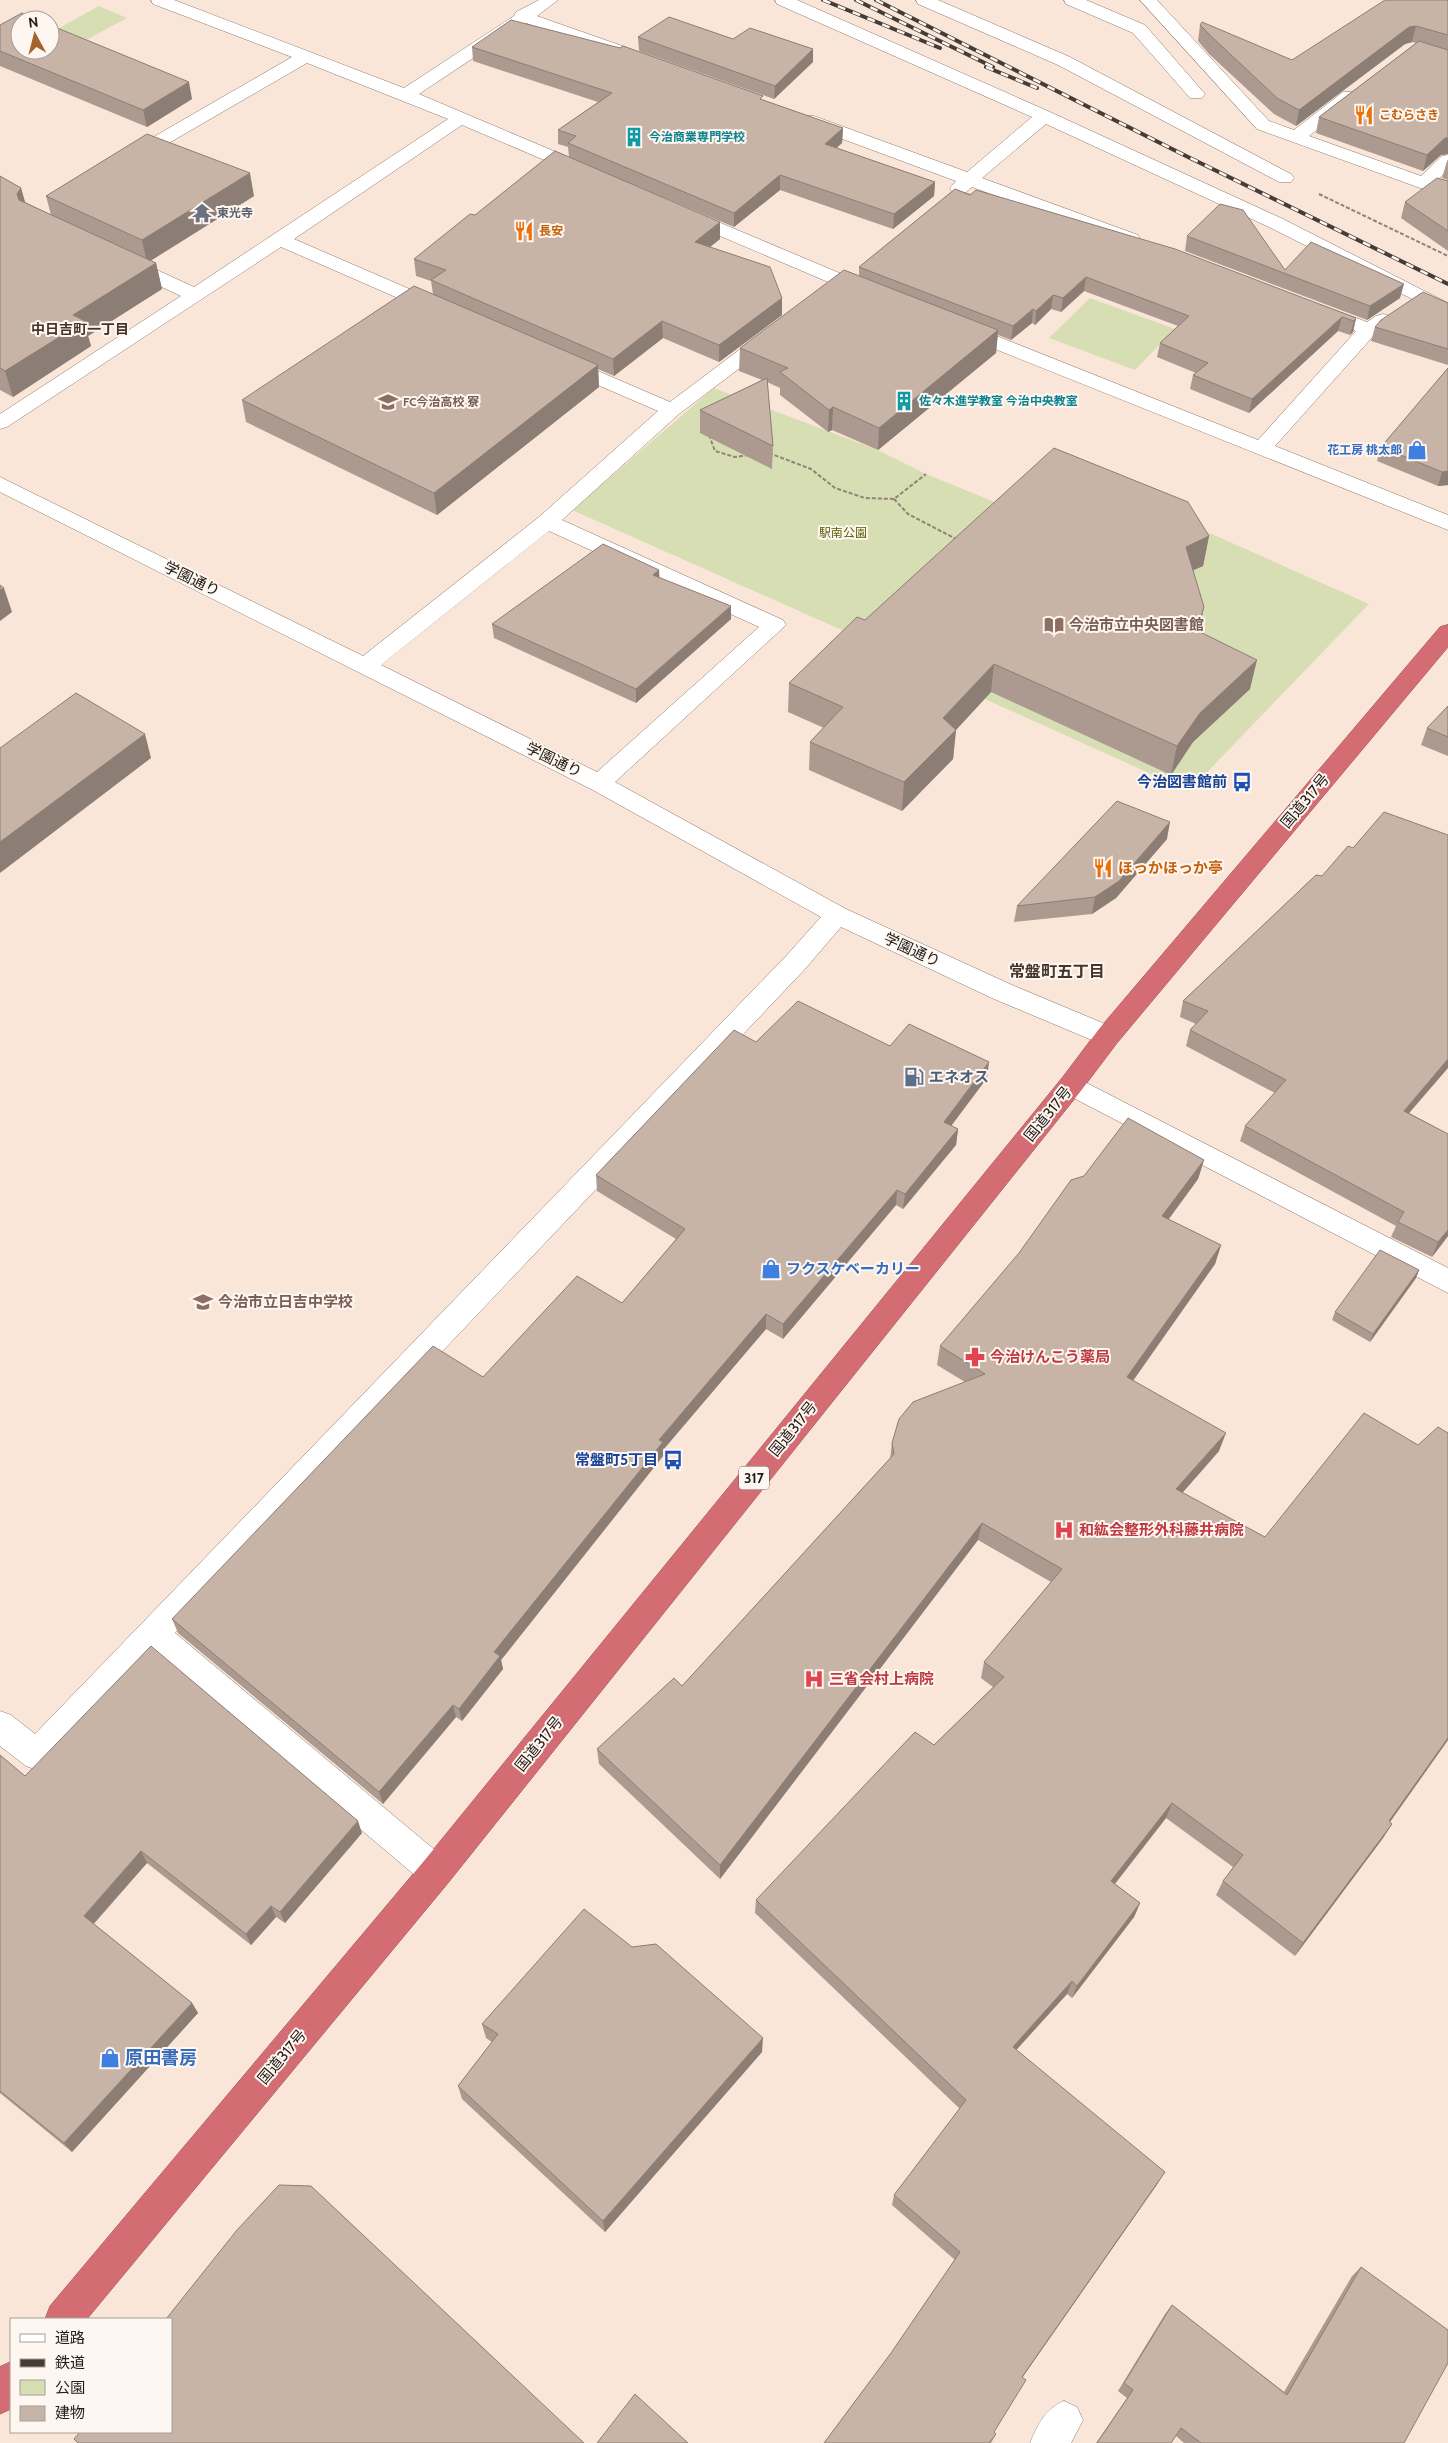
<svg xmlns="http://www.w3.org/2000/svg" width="1448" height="2443" viewBox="0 0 1448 2443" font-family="Cabin,'Noto Sans JP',sans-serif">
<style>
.green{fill:#d8deb4}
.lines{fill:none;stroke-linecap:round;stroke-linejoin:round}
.minor-casing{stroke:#8b796c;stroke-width:1}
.highway-casing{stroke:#965052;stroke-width:1}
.path{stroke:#908278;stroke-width:2;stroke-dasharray:4 2;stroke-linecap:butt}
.minor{fill:#fff;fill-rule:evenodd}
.highway{fill:#d46d73;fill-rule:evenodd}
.rail-casing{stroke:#463c36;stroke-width:4}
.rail{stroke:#fef6f0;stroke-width:2.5;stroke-dasharray:8;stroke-linecap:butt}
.wall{fill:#ac9a90}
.shaded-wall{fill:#8c7d75}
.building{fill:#c8b3a7;stroke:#8c7d75}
.labels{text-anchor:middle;stroke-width:4;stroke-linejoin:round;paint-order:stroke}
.far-food-label{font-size:12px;font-weight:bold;fill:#c56008;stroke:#fef6f0;text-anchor:start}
.far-culture-label{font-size:12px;font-weight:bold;fill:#0d838f;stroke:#fef6f0;text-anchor:start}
.far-worship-label{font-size:12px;font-weight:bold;fill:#5b616d;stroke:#fef6f0;text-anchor:start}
.far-education-label{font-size:12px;font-weight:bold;fill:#785e54;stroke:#fef6f0;text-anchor:start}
.far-shop-label{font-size:12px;font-weight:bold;fill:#366cbe;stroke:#fef6f0;text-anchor:end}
.far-park-label{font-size:12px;fill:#575e02;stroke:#fef6f0}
.far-neighbourhood-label{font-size:14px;font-weight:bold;fill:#443529;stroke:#fef6f0}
.shield{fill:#fef6f0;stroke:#655d57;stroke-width:1}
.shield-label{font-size:14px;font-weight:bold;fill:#231b16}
.street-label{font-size:15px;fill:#231b16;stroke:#fef6f0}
.education-label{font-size:15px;font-weight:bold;fill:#785e54;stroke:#fef6f0;text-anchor:start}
.transit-label{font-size:15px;font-weight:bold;fill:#164399;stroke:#fef6f0;text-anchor:end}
.food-label{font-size:15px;font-weight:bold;fill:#c56008;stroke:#fef6f0;text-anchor:start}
.service-label{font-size:15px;font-weight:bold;fill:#4e5e75;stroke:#fef6f0;text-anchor:start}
.shop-label{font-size:15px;font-weight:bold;fill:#366cbe;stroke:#fef6f0;text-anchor:start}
.health-label{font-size:15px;font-weight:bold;fill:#be3a42;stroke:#fef6f0;text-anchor:start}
.neighbourhood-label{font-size:16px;font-weight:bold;fill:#443529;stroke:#fef6f0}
.near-shop-label{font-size:18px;font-weight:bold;fill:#366cbe;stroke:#fef6f0;text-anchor:start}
</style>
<rect width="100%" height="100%" fill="#fae6d8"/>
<path class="green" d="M99,6l28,12 -50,27 -27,-12z
M1090,298l85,31 -40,41 -86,-32z
M714,388l164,62 48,24 88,36 -150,130 -292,-130z
M1068,470l301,134 -180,187 -322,-145z"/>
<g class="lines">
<defs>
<path id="minor" d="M151,0h23l230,88 110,-72 2,-4 23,-12h19l-21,16 91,32 3,4 -3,4h-12l-90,-33 -107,71 170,72 3,4 -3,4h-12l-115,-49 -168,114 150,65 3,4 -3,4 -7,2 -7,-2 -149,-65 -274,180 -7,2v-15l181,-118 -62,-29 -3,-4 3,-4h14l61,28 254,-168 -141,-56 -171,99h-12l-3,-4 3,-4 168,-97 -139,-53z
M775,0h22l253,112 233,107 165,84v14l-179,-90 -223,-103 -64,54 156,57 2,4 -2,4h-14l-152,-56 -6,5h-14l-2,-4 6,-7 -154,-57 -3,-4 3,-4h12l153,56 65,-55 -255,-113z
M916,0h22l132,57 221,117 3,4 -3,4h-12l-221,-117 -140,-61z
M1064,0h22l59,25 60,69 -3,4h-12l-57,-65 -67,-29z
M1140,0h17l112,121 25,9 49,-38h12l3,4 -3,4 -46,36 112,40 21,-20 6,-1v15l-12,11 12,5v12l-191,-69z
M685,208l190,80 3,4 -3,4h-14l-183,-78 -2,-4 2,-4z
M1321,305l46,17 9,-6 7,-2 7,2 3,4 -17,13 -101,113 173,69v15l-493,-197 -3,-4 3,-4 7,-2 7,2 289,115 98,-109 -42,-16 -3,-4 3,-4z
M770,330l7,2 3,4 -3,4 -98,74 -117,106 221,100 3,5 -171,157 231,127 166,76 105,44 4,7 -4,7 -9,3 -9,-3 -105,-44 -153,-72 -36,42 -630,664 273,228 5,11 -5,11 -12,5 -12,-5 -270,-229 -106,112 -11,4 -11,-4 -26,-20v-35l11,4 24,19 752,-779 34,-38 -230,-128 -591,-297v-15l363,179 176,-139 119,-106 -102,-44 -3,-4 3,-4 7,-2 7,2 100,43 93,-70zM549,531l210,96 -162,145 -216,-107z
M1071,1075l377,193v25l-386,-201 -4,-7 4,-7z
M1064,2401l13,6 6,13 -12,23h-41c8,-19 15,-34 34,-42z"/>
<path id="highway" d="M1448,625v22l-331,396 -37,49 -632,791 -361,436h-42l5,-13 374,-445 638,-783 37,-49 341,-402z
M11,2362v47l-11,5v-47z"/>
</defs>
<use href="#minor" class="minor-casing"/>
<use href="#highway" class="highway-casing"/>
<path class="path" d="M1319,194l129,62
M709,435l6,16 20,6 13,-2
M769,453l42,16 24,19 30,10 29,1 32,-25
M894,499l14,15 50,26"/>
<use href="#minor" class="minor"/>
<use href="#highway" class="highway"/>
<defs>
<path id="rail" d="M823,0l117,48
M856,0l137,67
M876,0l312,157 260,127
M986,67l51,21"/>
</defs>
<use href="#rail" class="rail-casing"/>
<use href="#rail" class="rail"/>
</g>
<path class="wall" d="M1448,0v154l-7,1 -18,16 -107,-38 3,-16 97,-74 -4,-1 -7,2 -109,82 -22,-12 -65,-60 -11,-13 2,-16 92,35z
M0,25l192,74 -45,28 -147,-61z
M638,37l95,2 80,23 -39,37 -135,-48z
M472,47l291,53 80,28 -1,15 -6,5 99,34 -1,14 -41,33 -113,-39 -46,37 -107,-45 93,57 -10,8 72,68 -63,47 -56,-24 -49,38 -16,-7 1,18 -162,128 -191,-93 -4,-22 191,-106 -2,-13 -15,-5 -2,-17 61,-44 94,-58 -1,-10 -10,-3v-14l40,-28 -125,-41z
M1448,160v20l-6,-2 5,-17z
M0,176l21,12 4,14 26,13 -5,-19h208l-104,65 6,2 6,26 -74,47 3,10 -78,51 -13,-7z
M1448,181v70l-47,-33 4,-16z
M955,189l401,129 -3,14 -3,3 -12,-4 -89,82 -59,-24 3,-14 3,-2 -39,-16 3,-14 18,-17 -94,-35 -23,21 -10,-3 -16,16 -3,-2 -21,17 -13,-5 -2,18 -118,97 -46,-20 -4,2 -48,-37v-7l-13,-6 6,64 -1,23 -72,-36v-23l62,-30 -23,-9 1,-23 119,-72v-9z
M1187,236l98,34 115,28 -33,22 -182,-69z
M1448,303v62l-77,-24 4,-14z
M1448,368v117l-10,1 -61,-25 4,-14z
M1209,536l-6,30 -10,4 6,61 51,58 -57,53 -22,33 -180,-83 -35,38 -3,29 -51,52 -93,-41 1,-28 14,-14 -36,-16 1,-29 76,-63z
M659,570v8l72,28v13l-95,84 -142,-65 -2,-14z
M1448,706v50l-27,-11 6,-17z
M1167,839l-51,59 -24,16 -78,8 3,-16z
M1316,875l93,238 39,21v102l-16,21 -41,-20 5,-11 -156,-85 5,-15 30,-33 -89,-47 4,-16 6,-6 -16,-7 3,-16z
M756,1042l231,36 -36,48 7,3 -2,16 -53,64 -7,-4 -113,134 -17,-10 -103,121v6l-162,204 2,9 -41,52 -6,-4 -73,87 -205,-171 -6,-14 311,-242 139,-74 54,-64 -79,-48 -1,-16z
M1204,1160l-6,19 -30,41 53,25 -6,19 -82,117 86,70 -37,42 83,44 153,-92 30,-12v307l-58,82 2,2 -9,14 -88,118 -79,-61 7,-14 10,-14 -67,-49 -51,66 25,19 -6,14 -62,81 -5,-4 -51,56 142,133 -136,195 -28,54 2,2 -5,9h-167l67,-90 64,-93 -63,-55 2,-10 66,-86 -205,-196 1,-13 178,-155 59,-58 -12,-9 3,-16 67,-80 -73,-42 -258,339 -121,-115 -2,-15 85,-63 208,-227 2,-16 73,-61 -28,-17 3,-19z
M1419,1270l-3,8 -46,64 -38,-22 3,-8z
M0,1755l25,21 337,57 -77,90 -9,-6 -25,28 -104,-82 -53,61 98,79 6,10 -126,139 -72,-59z
M482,2024l280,28 -157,180 -143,-133 -4,-13 34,-44 -6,-4z
M1361,2267l43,176h-220l-8,-7 -5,7h-75l31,-45 -9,-7 47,-77 7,-9 112,87 68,-116z"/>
<path class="shaded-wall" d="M1416,26l-4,16 -7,2 -109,82 3,-16 110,-83z
M813,49v13l-39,37 1,-13z
M189,82l3,17 -45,28 -4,-17z
M843,128l-1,15 -17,16v-15z
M1445,138h3v16l-7,1 -18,16 4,-16z
M250,173l4,23 -107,67 -5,-23z
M780,175v15l-46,37v-14z
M935,182l-1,14 -41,33 1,-15z
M21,188l7,25 -5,6 -6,-25z
M720,222v17l-25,20v-17z
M156,263l6,26 -74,47 3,10 -78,51 -8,-26 68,-56z
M1086,277l-2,14 -23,21 2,-14z
M1404,284l-4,14 -33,22 3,-14z
M1053,295l-2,14 -16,16 1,-14z
M782,298v17l-63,47v-17z
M1033,309l-1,14 -21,17 2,-14z
M1342,317l-4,14 -89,82 3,-14z
M1356,318l-3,14 -3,3 4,-14z
M662,321l1,17 -49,38 -1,-17z
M998,330l-2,23 -118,97 1,-22z
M598,365l1,22 -162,128 -3,-22z
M833,407l-1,23 -4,2 1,-22z
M1448,471v14l-10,1 4,-14z
M1209,536l-6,30 -23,10 6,-29z
M659,570l1,14 -7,-9z
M4,588l8,24 -12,9v-31z
M731,606v13l-95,84v-14z
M1204,607l-6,29 -2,-6z
M1257,660l-7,29 -57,53 -22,33 6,-29 23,-33z
M994,664l-3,28 -36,39 1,-1 -3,29 -51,52 2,-29 39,-64z
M145,734l6,24 -151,115v-31z
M1170,822l-3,17 -51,59 -24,16 3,-17z
M1448,1059v9l-50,58 6,-15z
M989,1062l-2,16 -45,60 2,-16z
M958,1129l-2,16 -53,64 2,-15z
M1204,1160l-6,19 -41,56 5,-19z
M897,1190l-1,15 -113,134v-15z
M1448,1230v6l-16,21 6,-15z
M1221,1245l-6,19 -93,132 5,-19z
M1419,1270l-3,8 -46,64 3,-8z
M766,1314v15l-103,121v6l-162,204 2,9 -41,52 -3,-12 35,-57 165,-212z
M1226,1433l-7,18 -49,56 6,-18z
M982,1523l-4,17 -258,339v-14z
M453,1705l3,12 -73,87 -4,-12z
M1448,1738v2l-68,96 9,-15z
M1172,1803l-6,15 -60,77 5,-14z
M358,1821l4,12 -77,90 -5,-11z
M1392,1824l-9,14 -88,118 8,-13z
M141,1851l6,12 -56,63 -7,-10z
M1140,1903l-6,14 -62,81 5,-12z
M271,1906l5,11 -25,28 -5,-11z
M1072,1981l-5,13 -59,65 5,-12z
M192,2003l6,10 -126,139 -8,-9z
M763,2038l-1,14 -157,180 -2,-11z
M1165,2172l-7,11 -141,202 5,-8z"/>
<path class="building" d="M1385,0h63v35l-32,-9 -7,1 -110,83 -22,-12 -65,-61 -12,-12 2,-3 90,38z
M22,13l16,7h-18v30h30v-25l139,57 -46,28 -143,-59v-26z
M669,17l64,22 17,-11 63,21 -38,37 -137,-49z
M511,20l109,28 3,-2 140,50 -3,3 83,29 -18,16 110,38 -41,32 -114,-39 -46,38 -166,-70 8,-7 -18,-6 54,-37 -140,-46z
M1419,41l29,9v88h-3l-18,17 -108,-38z
M147,134l103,39 -108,67 -96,-44z
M555,151l165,71 -25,20 75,25 12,31 -63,47 -57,-24 -49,38 -182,-79 15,-10 -32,-11 56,-45 5,1z
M0,176l21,12 -4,6 2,6 137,63 -83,52 12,6 -80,50 -5,-3z
M1437,178l11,3v50l-43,-29z
M955,189l15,6 6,-5 199,59 181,69 -2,3 -12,-4 -90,82 -59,-24 15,-12 -48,-20 29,-27 -103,-39 -23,21 -10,-3 -17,16 -3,-2 -20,17 -154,-59z
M1220,204l23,6 42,60 26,-28 93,42 -34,22 -183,-70z
M844,270l154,60 -119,98 -46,-21 -4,3 -49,-38 8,-4 -48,-20z
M414,286l184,79 -164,128 -192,-93z
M1423,292l25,11v46l-73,-22 6,-7z
M1448,368v103l-6,1 -61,-25z
M767,378l6,68 -73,-36z
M1054,448l134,54 21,34 -23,11 18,60 -8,23 61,30 -57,53 -23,33 -183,-82 -51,54 13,12 -52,52 -94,-40 33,-35 -54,-24 68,-66 8,3z
M603,544l56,26 -6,5 78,31 -95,83 -144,-65z
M0,585l4,3 -4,2z
M76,693l69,41 -145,108v-94z
M1448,706v31l-21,-9z
M1117,801l53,21 -51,59 -24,16 -78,9z
M1384,812l64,23v224l-44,52 44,23v96l-10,12 -40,-20 6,-10 -159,-86 41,-46 -96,-50 18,-19 -25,-10 133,-126 6,1 26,-30 5,2z
M798,1001l92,45 19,-22 80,38 -45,60 14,7 -53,65 -8,-4 -114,134 -17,-10 -107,126 4,2 -169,210 6,4 -41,53 -6,-4 -74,87 -207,-173 261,-273 50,31 94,-101 45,27 63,-74 -89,-54 138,-145 22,12z
M1128,1118l76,42 -42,56 59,29 -94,132 99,56 -50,56 89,48 99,-124 54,32 20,-18 10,6v305l-59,83 3,3 -89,119 -80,-62 20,-26 -71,-52 -61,78 29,22 -63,83 -5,-5 -59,66 152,125 -143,205 4,3 -32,52 2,2 -7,9h-165l67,-90 69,-101 -66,-57 72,-95 -210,-200 159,-168 19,13 70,-68 -20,-15 78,-93 -80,-46 -262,342 -123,-116 77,-71 8,8 212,-232 -2,-11 7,-24 14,-17 72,-28 -45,-28 79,-93 52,-73 13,-4z
M1380,1250l39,20 -46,64 -38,-22z
M151,1646l207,175 -78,91 -9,-6 -25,28 -105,-83 -57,65 108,87 -128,140 -64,-52v-336l25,21z
M584,1909l48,38 24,-3 107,94 -160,183 -145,-135 40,-52 -16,-10z
M279,2185l32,1 273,257h-506l-4,-4 6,-7h91v-113h-5l71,-89z
M1361,2267l87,63v33l-44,80h-203l-20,-15 -10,15h-74l36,-53 -9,-7 48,-78 115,90z
M635,2394l53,49h-91z"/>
<defs>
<symbol id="restaurant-bare" viewBox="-9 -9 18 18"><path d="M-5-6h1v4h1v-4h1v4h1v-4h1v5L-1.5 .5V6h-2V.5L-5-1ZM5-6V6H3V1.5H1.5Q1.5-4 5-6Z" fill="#e8710a" stroke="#fef6f0" stroke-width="2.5" paint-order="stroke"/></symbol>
<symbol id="building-bare" viewBox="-9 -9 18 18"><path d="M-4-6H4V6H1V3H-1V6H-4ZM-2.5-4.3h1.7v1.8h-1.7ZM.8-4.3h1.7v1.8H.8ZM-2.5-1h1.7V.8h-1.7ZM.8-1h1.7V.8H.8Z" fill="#0f9aa8" stroke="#fef6f0" stroke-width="2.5" paint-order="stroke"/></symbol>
<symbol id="temple-bare" viewBox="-9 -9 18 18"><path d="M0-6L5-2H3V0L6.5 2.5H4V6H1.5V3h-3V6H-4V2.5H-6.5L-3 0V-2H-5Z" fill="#6b7280" stroke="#fef6f0" stroke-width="2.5" paint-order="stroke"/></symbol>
<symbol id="school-bare" viewBox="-9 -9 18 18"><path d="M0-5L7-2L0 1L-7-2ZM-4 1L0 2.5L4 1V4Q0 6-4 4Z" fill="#8d6e63" stroke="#fef6f0" stroke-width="2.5" paint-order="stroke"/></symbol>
<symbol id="shop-bare" viewBox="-9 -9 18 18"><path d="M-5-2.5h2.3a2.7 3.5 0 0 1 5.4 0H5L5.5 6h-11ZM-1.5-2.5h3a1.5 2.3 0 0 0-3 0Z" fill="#3f7fe0" stroke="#fef6f0" stroke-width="2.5" paint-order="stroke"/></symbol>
<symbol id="library-bare" viewBox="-9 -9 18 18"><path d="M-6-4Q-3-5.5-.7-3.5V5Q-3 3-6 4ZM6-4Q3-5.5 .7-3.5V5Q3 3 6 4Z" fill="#8d6e63" stroke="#fef6f0" stroke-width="2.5" paint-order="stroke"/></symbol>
<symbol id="bus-bare" viewBox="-9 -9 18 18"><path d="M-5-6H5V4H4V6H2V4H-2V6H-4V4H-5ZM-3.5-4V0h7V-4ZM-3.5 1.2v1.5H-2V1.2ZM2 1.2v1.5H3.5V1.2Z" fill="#1a4fb4" stroke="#fef6f0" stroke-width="2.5" paint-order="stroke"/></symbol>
<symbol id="fuel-bare" viewBox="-9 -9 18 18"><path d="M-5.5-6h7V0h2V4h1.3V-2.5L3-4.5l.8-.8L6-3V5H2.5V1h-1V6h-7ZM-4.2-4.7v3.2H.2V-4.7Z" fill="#5c6f8a" stroke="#fef6f0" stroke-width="2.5" paint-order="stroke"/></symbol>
<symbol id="pharmacy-bare" viewBox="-9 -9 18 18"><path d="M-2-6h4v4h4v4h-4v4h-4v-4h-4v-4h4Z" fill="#e0444e" stroke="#fef6f0" stroke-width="2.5" paint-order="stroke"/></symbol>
<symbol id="hospital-bare" viewBox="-9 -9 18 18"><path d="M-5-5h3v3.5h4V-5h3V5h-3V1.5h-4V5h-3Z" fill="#e0444e" stroke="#fef6f0" stroke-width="2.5" paint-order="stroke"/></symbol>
</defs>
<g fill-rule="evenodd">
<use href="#restaurant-bare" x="1350" y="101" width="28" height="28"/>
<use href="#building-bare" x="620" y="123" width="28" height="28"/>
<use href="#temple-bare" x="188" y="199" width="28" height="28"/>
<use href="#restaurant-bare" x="510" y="217" width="28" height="28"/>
<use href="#building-bare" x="890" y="387" width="28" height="28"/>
<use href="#school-bare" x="374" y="388" width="28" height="28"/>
<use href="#shop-bare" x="1403" y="436" width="28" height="28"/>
<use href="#library-bare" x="1040" y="611" width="28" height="28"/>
<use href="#bus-bare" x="1228" y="768" width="28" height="28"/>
<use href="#restaurant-bare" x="1089" y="854" width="28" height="28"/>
<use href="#fuel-bare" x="900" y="1063" width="28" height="28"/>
<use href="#shop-bare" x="757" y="1255" width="28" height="28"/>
<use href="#school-bare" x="189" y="1288" width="28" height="28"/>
<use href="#pharmacy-bare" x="961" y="1343" width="28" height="28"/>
<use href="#bus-bare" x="659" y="1446" width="28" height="28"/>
<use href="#hospital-bare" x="1050" y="1516" width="28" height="28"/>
<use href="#hospital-bare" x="800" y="1665" width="28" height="28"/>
<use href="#shop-bare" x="96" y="2044" width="28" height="28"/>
</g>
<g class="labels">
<g class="far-food-label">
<text x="1379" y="119">こむらさき</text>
<text x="539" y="235">長安</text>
</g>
<g class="far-culture-label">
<text x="649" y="141">今治商業専門学校</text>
<text x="919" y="405">佐々木進学教室 今治中央教室</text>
</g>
<g class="far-worship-label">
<text x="217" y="217">東光寺</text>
</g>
<g class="far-education-label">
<text x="403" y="406">FC今治高校 寮</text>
</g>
<g class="far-shop-label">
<text x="1402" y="454">花工房 桃太郎</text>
</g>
<g class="far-park-label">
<text x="843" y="537">駅南公園</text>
</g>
<g class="far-neighbourhood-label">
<text x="80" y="334">中日吉町一丁目</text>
</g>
<rect class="shield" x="739" y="1466.5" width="30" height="23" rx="4"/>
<g class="shield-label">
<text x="754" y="1483">317</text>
</g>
<g class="street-label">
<text transform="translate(192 579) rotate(26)" y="5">学園通り</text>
<text transform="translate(554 760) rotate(26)" y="5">学園通り</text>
<text transform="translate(1305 801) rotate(-50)" y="5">国道317号</text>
<text transform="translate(912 950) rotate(25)" y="5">学園通り</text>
<text transform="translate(1048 1114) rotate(-51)" y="5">国道317号</text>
<text transform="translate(793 1429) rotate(-51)" y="5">国道317号</text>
<text transform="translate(539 1744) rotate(-51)" y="5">国道317号</text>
<text transform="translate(282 2057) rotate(-50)" y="5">国道317号</text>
</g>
<g class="education-label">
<text x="1069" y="630">今治市立中央図書館</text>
<text x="218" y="1307">今治市立日吉中学校</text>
</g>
<g class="transit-label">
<text x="1227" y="787">今治図書館前</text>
<text x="658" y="1465">常盤町5丁目</text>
</g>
<g class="food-label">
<text x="1118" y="873">ほっかほっか亭</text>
</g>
<g class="service-label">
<text x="929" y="1082">エネオス</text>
</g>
<g class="shop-label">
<text x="786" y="1274">フクスケベーカリー</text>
</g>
<g class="health-label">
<text x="990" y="1362">今治けんこう薬局</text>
<text x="1079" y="1535">和紘会整形外科藤井病院</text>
<text x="829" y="1684">三省会村上病院</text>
</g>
<g class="neighbourhood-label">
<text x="1057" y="977">常盤町五丁目</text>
</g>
<g class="near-shop-label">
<text x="125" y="2064">原田書房</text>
</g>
</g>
<rect x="10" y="2318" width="162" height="115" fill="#fef6f0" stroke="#a69e99"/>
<rect x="20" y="2334" width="25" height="8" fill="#ffffff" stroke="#a69e99"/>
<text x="55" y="2343" font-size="15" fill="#231b16">道路</text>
<rect x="20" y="2359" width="25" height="8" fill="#463c36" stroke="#a69e99"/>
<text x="55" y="2368" font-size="15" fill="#231b16">鉄道</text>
<rect x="20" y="2380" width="25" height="15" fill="#d8deb4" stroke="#a69e99"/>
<text x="55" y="2393" font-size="15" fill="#231b16">公園</text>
<rect x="20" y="2406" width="25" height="15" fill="#c8b3a7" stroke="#a69e99"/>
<text x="55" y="2418" font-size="15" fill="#231b16">建物</text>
<g transform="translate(35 35) rotate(353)"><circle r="24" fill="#fef6f0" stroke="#a69e99"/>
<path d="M0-4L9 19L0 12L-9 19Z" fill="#a4632d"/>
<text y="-8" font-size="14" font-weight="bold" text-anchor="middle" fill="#231b16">N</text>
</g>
</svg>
